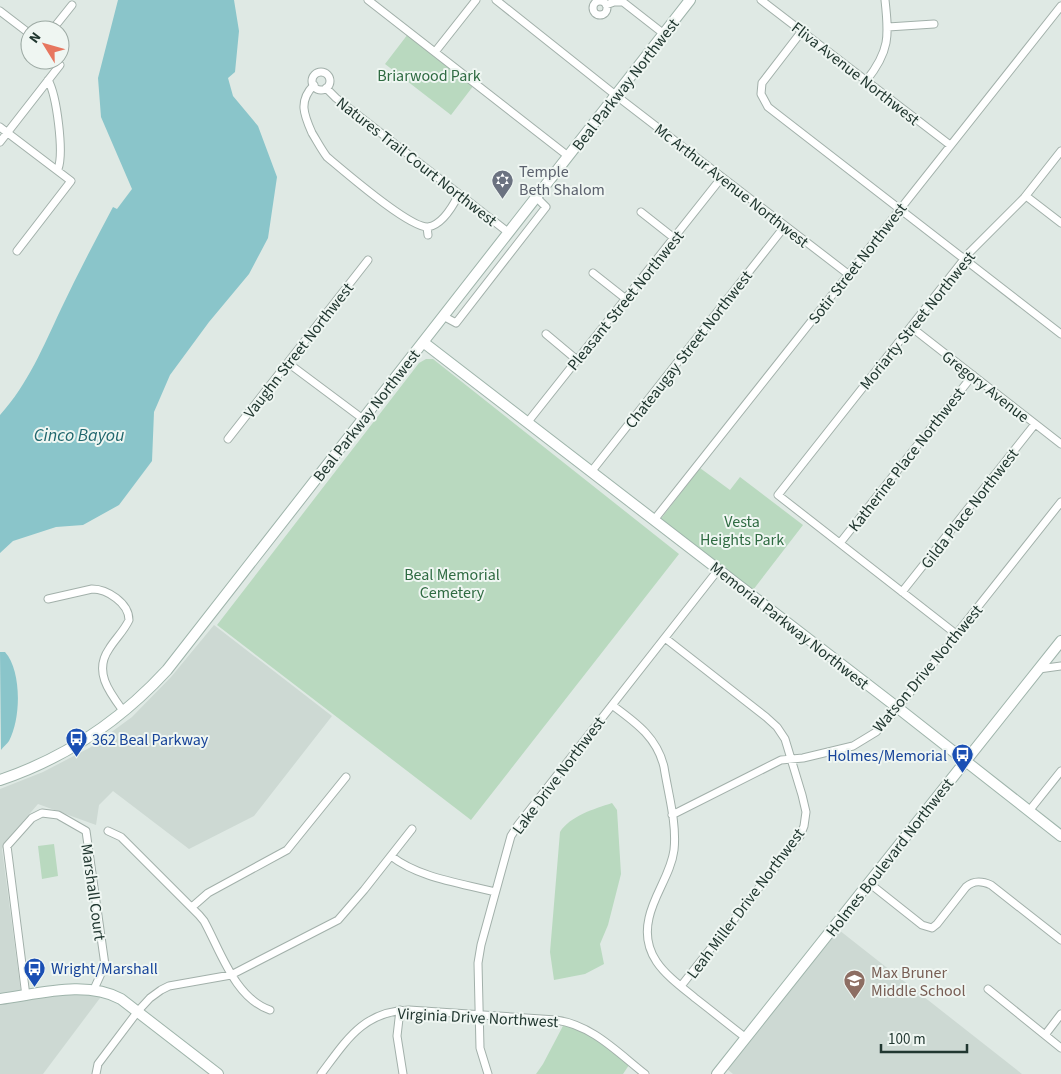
<svg xmlns="http://www.w3.org/2000/svg" width="1061" height="1074" viewBox="0 0 1061 1074" font-family="'Source Sans 3',sans-serif">
<style>
.built{fill:#cdd9d3}
.green{fill:#b9d9bf}
.water{fill:#8ac5ca}
.lines{fill:none;stroke-linecap:round;stroke-linejoin:round}
.street-casing{stroke:#a2b0aa;stroke-width:9}
.secondary-casing{stroke:#9fb4ab;stroke-width:12}
.street{stroke:#fff;stroke-width:7}
.secondary{stroke:#fff;stroke-width:10}
.labels{text-anchor:middle;stroke-width:4;stroke-linejoin:round;paint-order:stroke}
.street-label{font-size:16px;fill:#213730;stroke:#eff6f2}
.park-label{font-size:16px;fill:#2f6b42;stroke:#eff6f2}
.worship-label{font-size:16px;fill:#5b616d;stroke:#eff6f2;text-anchor:start}
.transit-label{font-size:16px;fill:#164399;stroke:#eff6f2;text-anchor:start}
.education-label{font-size:16px;fill:#785e54;stroke:#eff6f2;text-anchor:start}
.water-label{font-size:18px;font-style:italic;fill:#21676e;stroke:#eff6f2}
</style>
<rect width="100%" height="100%" fill="#dfe9e4"/>
<path class="built" d="M214,625l118,91 -78,100 -65,33 -76,-58 -14,14 -3,20 -58,-21 -31,36 -5,9 19,144 -21,3v-207l43,-17 48,-25 41,-30 39,-40z
M839,930l183,144h-289l-6,-5z
M80,992l23,2 -60,80h-43v-72z"/>
<path class="green" d="M408,34l66,51 -23,30 -66,-51z
M426,359h7l246,195 -208,266 -254,-195 202,-262z
M700,468l30,22 10,-13 63,48 -50,65 -93,-70z
M612,803l5,7 4,64 -13,51 -8,19 4,20 -19,10 -31,6 -4,-28 10,-120c10,-16 34,-23 52,-29z
M54,844l4,32 -16,3 -4,-33z
M564,1024l29,13 36,28 -6,9h-87l7,-10z"/>
<path class="water" d="M118,0h116l5,31 -4,41 -7,6 5,18 25,30 19,51 -9,61 -19,36 -40,48 -39,53 -16,37 -2,49 -33,44 -36,20 -27,2 -43,14 -13,12v-138c28,-31 43,-68 61,-106 16,-34 34,-68 52,-102l4,2 15,-20 -31,-72 -3,-39z
M0,652h5c17,19 16,67 4,89 -2,3 -6,6 -8,9z"/>
<g class="lines">
<defs>
<path id="street" d="M368,0l200,156
M496,0l122,97 230,177
M761,0l189,145
M593 8a7 7 0 1 1 14 0a7 7 0 1 1-14 0Z
M606,5l8,-3h9l41,32
M0,11l30,23
M888,27l46,-3
M52,30l20,-25
M802,31l-40,52 -1,11 7,13 293,227
M435,52l41,-52
M312 81a9 9 0 1 1 18 0a9 9 0 1 1-18 0Z
M48,80c9,16 16,73 10,89
M866,81c24,-30 23,-45 19,-81
M314,85c-16,16 -10,30 -2,48 5,8 9,16 15,24 17,14 82,71 101,70 14,-2 25,-21 31,-33
M326,88l10,10 173,135
M0,127l71,54 -54,70
M0,142l60,-77
M1026,196l35,27
M641,212l33,26
M427,227l1,8
M593,273l33,26
M443,316l13,7 90,-116 -10,-10
M911,327l150,117
M546,334l31,26
M288,363l75,56
M527,423l195,-246
M228,439l140,-179
M591,472l194,-246
M654,520l407,-514
M840,543l133,-168
M902,592l133,-168
M48,599l44,-10c15,0 37,14 37,31 -5,11 -14,19 -20,29 -16,23 1,44 15,63
M956,634l-178,-139 191,-242 55,-55 37,-47
M665,638l101,79 11,10 8,12 17,56 4,17 -2,14 -4,10 -119,150
M1039,669l22,-3
M612,705c23,17 45,32 52,62 4,26 13,56 10,83 -3,24 -20,44 -25,68 -9,39 19,58 46,80 17,13 34,27 51,40
M1029,811l32,-40
M672,815l109,-55 22,-2 50,-12 23,-14 17,-18 168,-212
M108,831l13,6 78,78 5,6c17,31 31,77 66,89
M391,856c28,22 70,27 104,36
M869,883l53,42 10,3 5,-4 29,-37c8,-7 16,-6 25,-2l70,55
M192,907l16,-14 79,-43 59,-73
M988,989l73,59
M26,996l-19,-150 25,-28 10,-5 16,2 28,16 19,134 -11,24
M400,1010l-3,26 6,38
M1045,1035l16,-21
M96,1074l2,-10 40,-53 12,-13 11,-8 8,-4 62,-11 107,-55 26,-30 48,-61
M321,1074c25,-33 42,-63 88,-64l147,10c36,5 61,32 89,54
M488,1074l-8,-26 -2,-85 3,-18 30,-109 7,-11 200,-255"/>
<path id="secondary" d="M423,342l475,366 163,128
M0,780c66,-22 120,-59 167,-110l523,-670
M0,999c39,-5 86,-19 121,0l97,75
M717,1074l344,-433"/>
</defs>
<use href="#street" class="street-casing"/>
<use href="#secondary" class="secondary-casing"/>
<use href="#street" class="street"/>
<use href="#secondary" class="secondary"/>
</g>
<defs>
<symbol id="synagogue-pin" viewBox="-11 -11 22 30"><path d="M0 17L-7.5 6A9.5 9.5 0 1 1 7.5 6Z" fill="#6b7280" stroke="#eff6f2"/><path d="M0-6.5L5.6 3.2H-5.6ZM0 6.5L5.6-3.2H-5.6Z" fill="#fff"/></symbol>
<symbol id="bus-pin" viewBox="-11 -11 22 30"><path d="M0 17L-7.5 6A9.5 9.5 0 1 1 7.5 6Z" fill="#1a4fb4" stroke="#eff6f2"/><path d="M-5-6H5V4H4V6H2V4H-2V6H-4V4H-5ZM-3.5-4V0h7V-4ZM-3.5 1.2v1.5H-2V1.2ZM2 1.2v1.5H3.5V1.2Z" fill="#fff"/></symbol>
<symbol id="school-pin" viewBox="-11 -11 22 30"><path d="M0 17L-7.5 6A9.5 9.5 0 1 1 7.5 6Z" fill="#8d6e63" stroke="#eff6f2"/><path d="M0-5L7-2L0 1L-7-2ZM-4 1L0 2.5L4 1V4Q0 6-4 4Z" fill="#fff"/></symbol>
</defs>
<g fill-rule="evenodd">
<use href="#synagogue-pin" x="490" y="168" width="25" height="34"/>
<use href="#bus-pin" x="64" y="726" width="25" height="34"/>
<use href="#bus-pin" x="950" y="742" width="25" height="34"/>
<use href="#bus-pin" x="22" y="956" width="25" height="34"/>
<use href="#school-pin" x="842" y="968" width="25" height="34"/>
</g>
<g class="labels">
<g class="street-label">
<text transform="translate(856 73) rotate(38)" y="6">Fliva Avenue Northwest</text>
<text transform="translate(625 84) rotate(-52)" y="6">Beal Parkway Northwest</text>
<text transform="translate(417 161) rotate(38)" y="6">Natures Trail Court Northwest</text>
<text transform="translate(732 185) rotate(38)" y="6">Mc Arthur Avenue Northwest</text>
<text transform="translate(857 263) rotate(-52)" y="6">Sotir Street Northwest</text>
<text transform="translate(625 300) rotate(-51)" y="6">Pleasant Street Northwest</text>
<text transform="translate(917 320) rotate(-51)" y="6">Moriarty Street Northwest</text>
<text transform="translate(688 349) rotate(-52)" y="6">Chateaugay Street Northwest</text>
<text transform="translate(298 350) rotate(-52)" y="6">Vaughn Street Northwest</text>
<text transform="translate(986 386) rotate(38)" y="6">Gregory Avenue</text>
<text transform="translate(366 415) rotate(-52)" y="6">Beal Parkway Northwest</text>
<text transform="translate(906 459) rotate(-52)" y="6">Katherine Place Northwest</text>
<text transform="translate(969 508) rotate(-52)" y="6">Gilda Place Northwest</text>
<text transform="translate(790 625) rotate(38)" y="6">Memorial Parkway Northwest</text>
<text transform="translate(927 668) rotate(-50)" y="6">Watson Drive Northwest</text>
<text transform="translate(558 775) rotate(-53)" y="6">Lake Drive Northwest</text>
<text transform="translate(889 857) rotate(-52)" y="6">Holmes Boulevard Northwest</text>
<text transform="translate(94 892) rotate(82)" y="6">Marshall Court</text>
<text transform="translate(745 903) rotate(-53)" y="6">Leah Miller Drive Northwest</text>
<text transform="translate(478 1017) rotate(3)" y="6">Virginia Drive Northwest</text>
</g>
<g class="park-label">
<text x="429" y="81">Briarwood Park</text>
<text x="742" y="527">Vesta<tspan x="742" dy="18">Heights Park</tspan></text>
<text x="452" y="580">Beal Memorial<tspan x="452" dy="18">Cemetery</tspan></text>
</g>
<g class="worship-label">
<text x="519" y="177">Temple<tspan x="519" dy="18">Beth Shalom</tspan></text>
</g>
<g class="transit-label">
<text x="92" y="745">362 Beal Parkway</text>
<text x="947" y="761" text-anchor="end">Holmes/Memorial</text>
<text x="51" y="974">Wright/Marshall</text>
</g>
<g class="education-label">
<text x="871" y="978">Max Bruner<tspan x="871" dy="18">Middle School</tspan></text>
</g>
<g class="water-label">
<text x="79" y="441">Cinco Bayou</text>
</g>
</g>
<g transform="translate(45 45) rotate(307)"><circle r="24" fill="#eff6f2" stroke="#9daaa4"/>
<path d="M0-4L9 19L0 12L-9 19Z" fill="#e7765f"/>
<text y="-8" font-size="14" font-weight="bold" text-anchor="middle" fill="#213730">N</text>
</g>
<path d="M881 1044v8h86v-8" fill="none" stroke="#213730" stroke-width="2.5"/>
<text x="888" y="1044" font-size="15" fill="#213730" stroke="#eff6f2" stroke-width="4" paint-order="stroke">100 m</text>
</svg>
